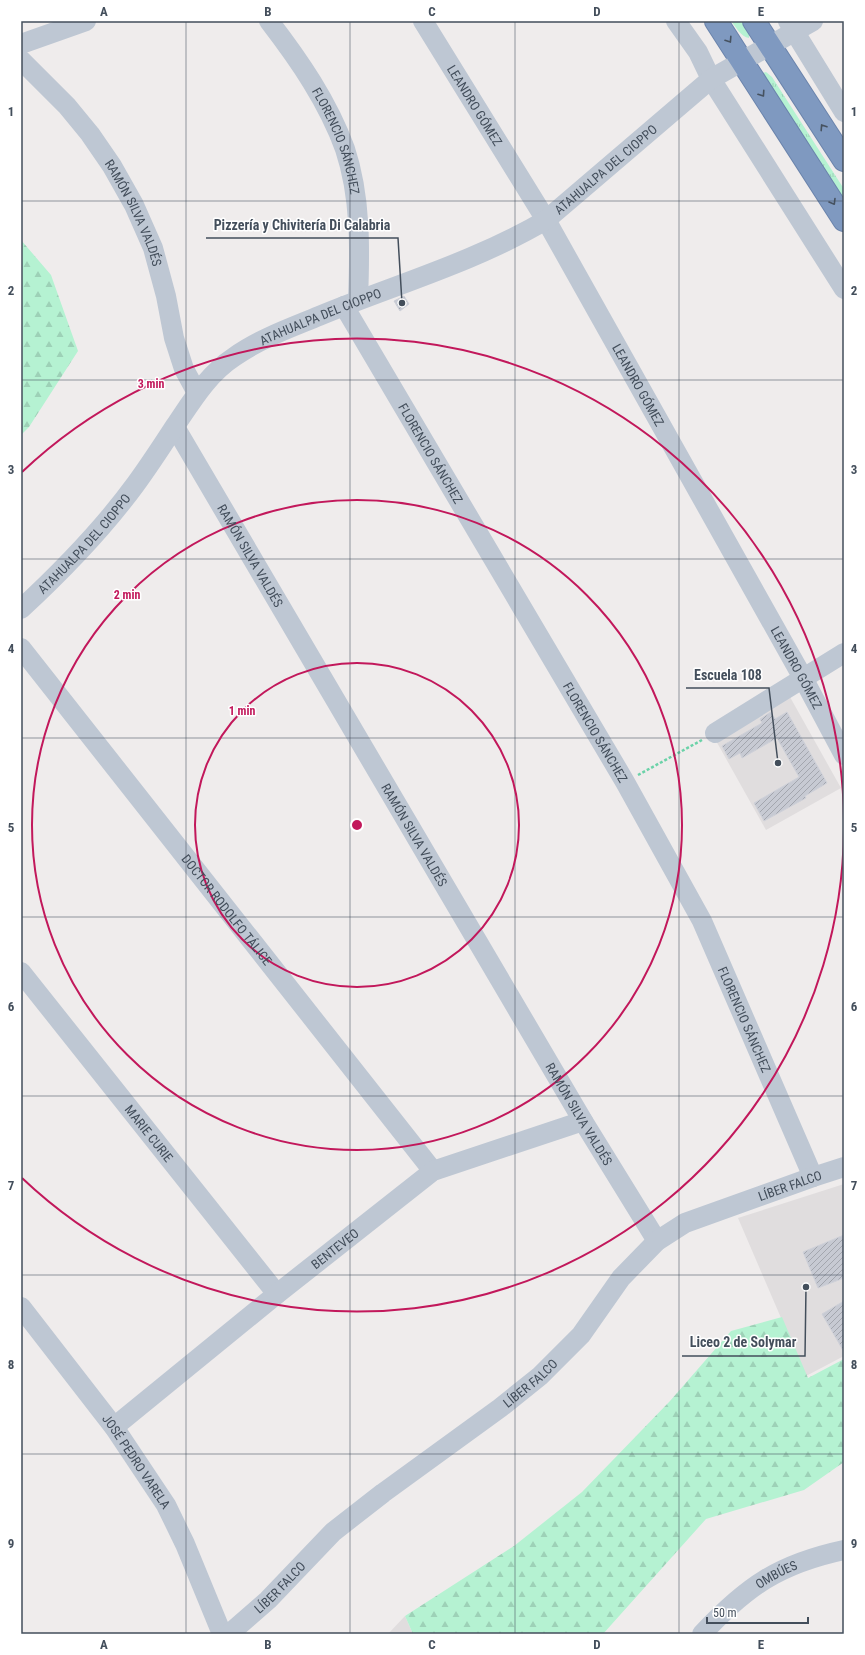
<svg xmlns="http://www.w3.org/2000/svg" width="865" height="1655" viewBox="0 0 865 1655" font-family="'Roboto Condensed',sans-serif">
<style>
.education{fill:#e0ddde}
.grass{fill:url(#grass-tufts)}
.forest{fill:url(#forest-firs)}
.building{fill:url(#building-hatch);stroke:#cfd1d9}
.lines{fill:none;stroke-linecap:round;stroke-linejoin:round}
.highway-casing{stroke:#6b84ac;stroke-width:24}
.path{stroke:#6bd2a8;stroke-width:2.5;stroke-dasharray:3 2;stroke-linecap:butt}
.minor{stroke:#bec7d3;stroke-width:20}
.highway{stroke:#7f99c0;stroke-width:22}
.oneway{stroke:#465260}
.grid{fill:none;stroke:#434e5b;stroke-width:1;stroke-opacity:0.55}
.ring{fill:none;stroke:#c2185b;stroke-width:2}
.labels{text-anchor:middle;stroke-width:3;stroke-linejoin:round;paint-order:stroke}
.street-label{font-size:13px;fill:#434e5b;stroke:#fff}
.centre{fill:#c2185b;stroke:#fff;stroke-width:2}
.ring-label{font-size:12px;text-anchor:middle;font-weight:bold;fill:#c2185b;stroke:#fff;stroke-width:3;stroke-linejoin:round;paint-order:stroke}
.leader{fill:none;stroke:#434e5b;stroke-width:1.5}
.callout-dot{fill:#434e5b;stroke:#fff;stroke-width:1.5}
.callout-label{font-size:14px;text-anchor:middle;font-weight:bold;fill:#434e5b;stroke:#fff;stroke-width:3;stroke-linejoin:round;paint-order:stroke}
.neatline{fill:none;stroke:#434e5b;stroke-width:1.5}
.grid-label{font-size:13px;text-anchor:middle;font-weight:bold;fill:#434e5b}
</style>
<defs>
<pattern id="grass-tufts" width="24" height="20" patternUnits="userSpaceOnUse"><rect width="24" height="20" fill="#b5f2d2"/><path d="M3 7l-1-3M5 7V3M7 7l1-3M15 17l-1-3M17 17v-4M19 17l1-3" fill="none" stroke="#9dd1b7"/></pattern>
<pattern id="forest-firs" width="22" height="20" patternUnits="userSpaceOnUse"><rect width="22" height="20" fill="#b5f2d2"/><path d="M5 1l3.5 6h-7zM16 11l3.5 6h-7z" fill="#9dd1b7"/></pattern>
<pattern id="building-hatch" width="6" height="6" patternUnits="userSpaceOnUse"><rect width="6" height="6" fill="#c7cad3"/><path d="M-1 1l2-2M0 6l6-6M5 7l2-2" fill="none" stroke="#a3a6ae"/></pattern>
</defs>
<rect width="100%" height="100%" fill="#efecec"/>
<path class="education" d="M790,697l51,91 -75,42 -51,-91z
M844,1184v172l-38,20 -68,-158z
M405,1616l8,18h-25z"/>
<path class="grass" d="M731,21h13l5,11v6c-8,-1 -13,-11 -18,-17z
M766,72l6,5 72,112v18l-79,-124 -2,-10z"/>
<path class="forest" d="M21,240l30,35 27,76 -49,76 -8,8z
M782,1317l26,61 36,-19v103l-40,28 -98,29 -103,115h-190l-8,-18 109,-70 68,-54 88,-91 61,-70z"/>
<path class="building" d="M404,296l5,8 -9,7 -6,-10z
M771,712l4,7 12,-7 40,71 -22,13 1,2 -42,23 -10,-18 45,-26 -22,-39 -35,20 -2,-5 -11,6 -7,-13 40,-23 -2,-4z
M844,1235v43l-26,10 -15,-36z
M844,1301v51l-22,-38z"/>
<g class="lines">
<defs>
<path id="highway" d="M716,21l128,199
M754,21l90,139"/>
</defs>
<use href="#highway" class="highway-casing"/>
<path class="path" d="M638,775l64,-35"/>
<g class="minor">
<path id="s1" d="M269,21c30,39 59,81 76,128 16,48 15,101 13,151"/>
<path id="s2" d="M423,21l123,199 257,458 41,77"/>
<path d="M676,21l22,31 13,27 133,210"/>
<path d="M788,21l56,91"/>
<path d="M21,44l65,-23"/>
<path id="s3" d="M21,60l46,46 23,28 22,32 22,39 19,43 13,48 8,42 10,31 13,24"/>
<path id="s4" d="M344,306l281,476 77,139 111,256"/>
<path id="s5" d="M175,427l408,694 74,120"/>
<path id="s6" d="M21,609c41,-38 81,-79 114,-124 14,-19 27,-39 40,-59 17,-25 33,-52 59,-69 25,-18 56,-29 85,-41 75,-31 156,-54 227,-96l165,-141 102,-58"/>
<path id="s7" d="M21,648l412,523"/>
<path d="M715,733l129,-80"/>
<path id="s8" d="M21,972l256,322"/>
<path id="s9" d="M21,1307l93,120 52,78 19,39 37,90"/>
<path id="s10" d="M114,1427l163,-133 156,-123 150,-50"/>
<path id="s11" d="M229,1634l39,-34 65,-68 50,-39 117,-85 40,-32 41,-41 40,-57 36,-37 28,-18 128,-46 31,-10"/>
<path id="s12" d="M702,1634c45,-48 77,-70 142,-84"/>
</g>
<use href="#highway" class="highway"/>
</g>
<defs><path id="oneway-chevron" d="M-2-3.5L2.5 0L-2 3.5" fill="none" stroke-width="1.6" stroke-linecap="round" stroke-linejoin="round"/></defs>
<g class="oneway">
<use href="#oneway-chevron" transform="translate(729 40) rotate(57)"/>
<use href="#oneway-chevron" transform="translate(762 94) rotate(56)"/>
<use href="#oneway-chevron" transform="translate(823 127) rotate(-123)"/>
<use href="#oneway-chevron" transform="translate(833 202) rotate(59)"/>
</g>
<path class="grid" d="M186,21v1613M350,21v1613M515,21v1613M679,21v1613M21,201h823M21,380h823M21,559h823M21,738h823M21,917h823M21,1096h823M21,1275h823M21,1454h823"/>
<g class="ring">
<circle cx="357" cy="825" r="162"/>
<circle cx="357" cy="825" r="325"/>
<path d="M844 829A487 487 0 0 1 22 1178M22 472A487 487 0 0 1 844 821"/>
</g>
<g class="labels">
<g class="street-label">
<text dy="5" stroke="none"><textPath href="#s2" startOffset="99">LEANDRO GÓMEZ</textPath></text>
<text dy="5" stroke="none"><textPath href="#s1" startOffset="139">FLORENCIO SÁNCHEZ</textPath></text>
<text dy="5" stroke="none"><textPath href="#s6" startOffset="751">ATAHUALPA DEL CIOPPO</textPath></text>
<text dy="5" stroke="none"><textPath href="#s3" startOffset="192">RAMÓN SILVA VALDÉS</textPath></text>
<text dy="5" stroke="none"><textPath href="#s6" startOffset="427">ATAHUALPA DEL CIOPPO</textPath></text>
<text dy="5" stroke="none"><textPath href="#s2" startOffset="423">LEANDRO GÓMEZ</textPath></text>
<text dy="5" stroke="none"><textPath href="#s4" startOffset="171">FLORENCIO SÁNCHEZ</textPath></text>
<text dy="5" stroke="none"><textPath href="#s6" startOffset="91">ATAHUALPA DEL CIOPPO</textPath></text>
<text dy="5" stroke="none"><textPath href="#s5" startOffset="149">RAMÓN SILVA VALDÉS</textPath></text>
<text dy="5" stroke="none"><textPath href="#s2" startOffset="747">LEANDRO GÓMEZ</textPath></text>
<text dy="5" stroke="none"><textPath href="#s4" startOffset="495">FLORENCIO SÁNCHEZ</textPath></text>
<text dy="5" stroke="none"><textPath href="#s5" startOffset="473">RAMÓN SILVA VALDÉS</textPath></text>
<text dy="5" stroke="none"><textPath href="#s7" startOffset="333">DOCTOR RODOLFO TÁLICE</textPath></text>
<text dy="5" stroke="none"><textPath href="#s4" startOffset="819">FLORENCIO SÁNCHEZ</textPath></text>
<text dy="5" stroke="none"><textPath href="#s5" startOffset="797">RAMÓN SILVA VALDÉS</textPath></text>
<text dy="5" stroke="none"><textPath href="#s8" startOffset="206">MARIE CURIE</textPath></text>
<text dy="5" stroke="none"><textPath href="#s11" startOffset="729">LÍBER FALCO</textPath></text>
<text dy="5" stroke="none"><textPath href="#s10" startOffset="284">BENTEVEO</textPath></text>
<text dy="5" stroke="none"><textPath href="#s11" startOffset="393">LÍBER FALCO</textPath></text>
<text dy="5" stroke="none"><textPath href="#s9" startOffset="193">JOSÉ PEDRO VARELA</textPath></text>
<text dy="5" stroke="none"><textPath href="#s12" startOffset="96">OMBÚES</textPath></text>
<text dy="5" stroke="none"><textPath href="#s11" startOffset="69">LÍBER FALCO</textPath></text>
</g>
</g>
<circle cx="357" cy="825" r="6" class="centre"/>
<g class="ring-label">
<text x="151" y="388">3 min</text>
<text x="127" y="599">2 min</text>
<text x="242" y="715">1 min</text>
</g>
<path class="leader" d="M402 303L398 238H206M778 763L769 688H686M806 1287L805 1356H682"/>
<g class="callout-dot">
<circle cx="402" cy="303" r="4"/>
<circle cx="778" cy="763" r="4"/>
<circle cx="806" cy="1287" r="4"/>
</g>
<g class="callout-label">
<text x="302" y="230">Pizzería y Chivitería Di Calabria</text>
<text x="728" y="680">Escuela 108</text>
<text x="743" y="1347">Liceo 2 de Solymar</text>
</g>
<rect width="865" height="1655" fill="none" stroke="#ffffff" stroke-width="44"/>
<path d="M707 1617v6h101v-6" fill="none" stroke="#434e5b" stroke-width="2"/>
<text x="713" y="1617" font-size="12" fill="#434e5b" stroke="#ffffff" stroke-width="3" paint-order="stroke">50 m</text>
<rect x="22" y="22" width="821" height="1611" class="neatline"/>
<g class="grid-label">
<text x="104" y="16">A</text>
<text x="268" y="16">B</text>
<text x="432" y="16">C</text>
<text x="597" y="16">D</text>
<text x="761" y="16">E</text>
<text x="11" y="116">1</text>
<text x="854" y="116">1</text>
<text x="11" y="295">2</text>
<text x="854" y="295">2</text>
<text x="11" y="474">3</text>
<text x="854" y="474">3</text>
<text x="11" y="653">4</text>
<text x="854" y="653">4</text>
<text x="11" y="832">5</text>
<text x="854" y="832">5</text>
<text x="11" y="1011">6</text>
<text x="854" y="1011">6</text>
<text x="11" y="1190">7</text>
<text x="854" y="1190">7</text>
<text x="11" y="1369">8</text>
<text x="854" y="1369">8</text>
<text x="11" y="1548">9</text>
<text x="854" y="1548">9</text>
<text x="104" y="1649">A</text>
<text x="268" y="1649">B</text>
<text x="432" y="1649">C</text>
<text x="597" y="1649">D</text>
<text x="761" y="1649">E</text>
</g>
</svg>
